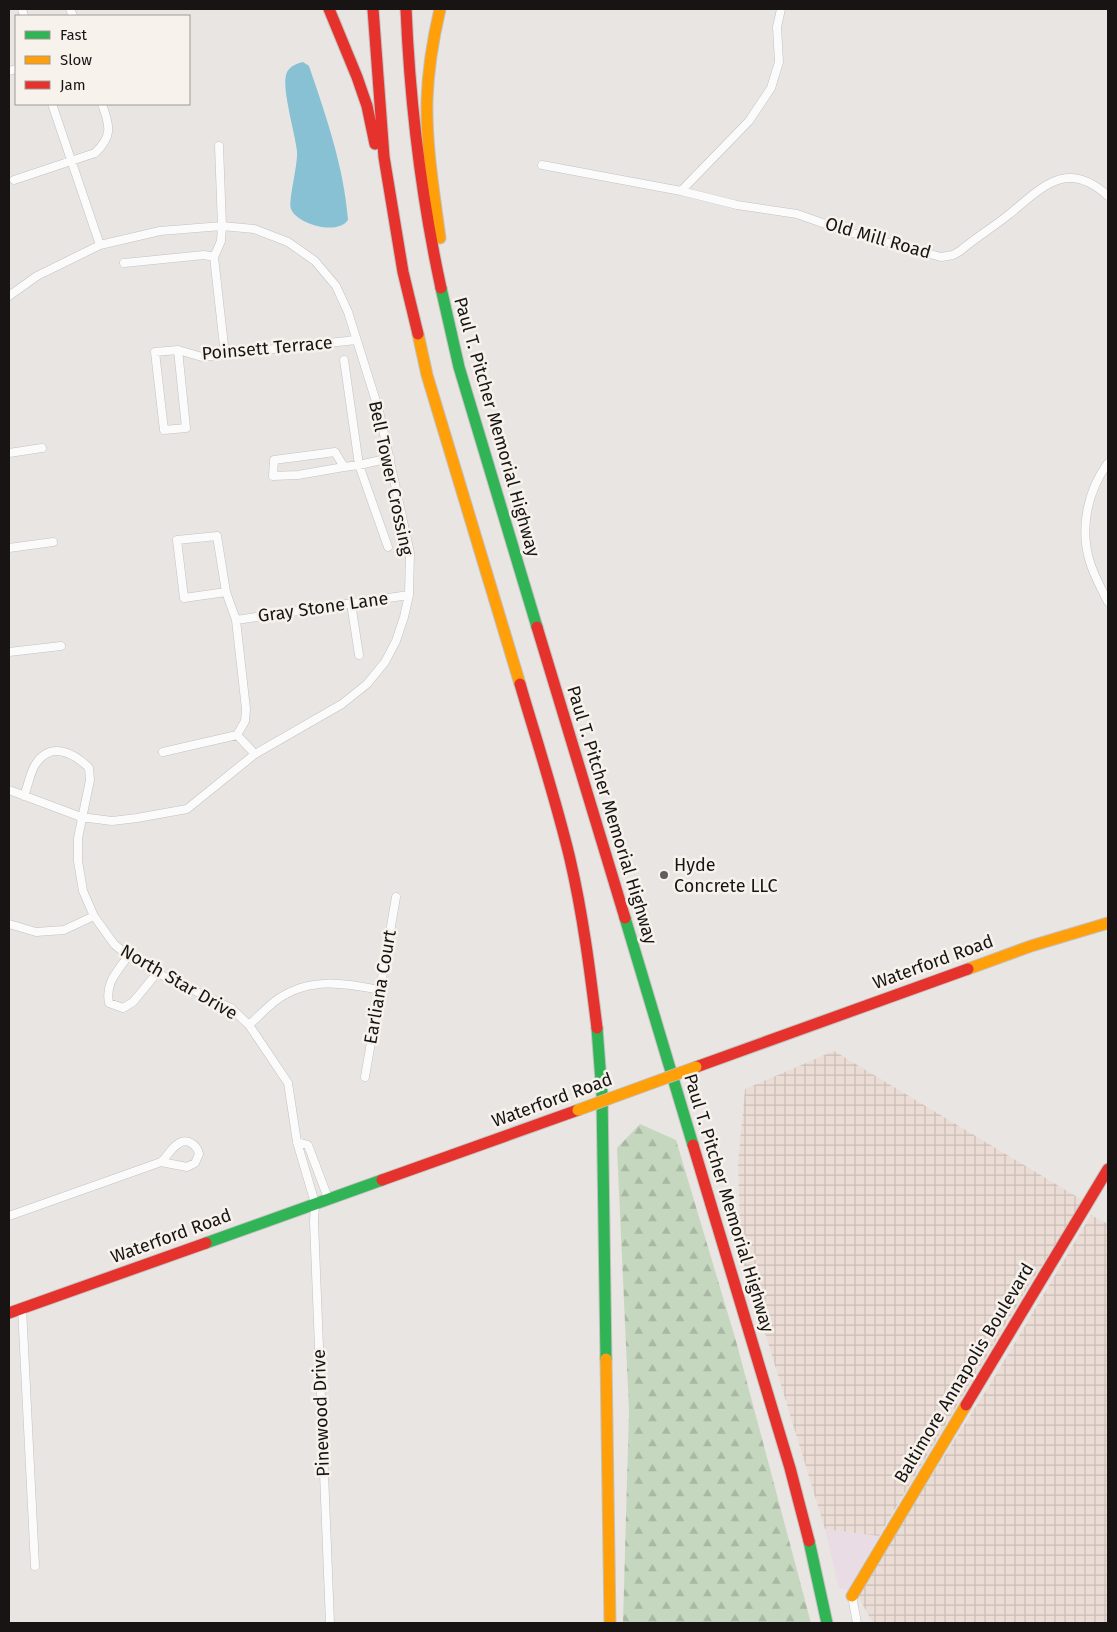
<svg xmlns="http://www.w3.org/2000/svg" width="1117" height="1632" viewBox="0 0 1117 1632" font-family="'Fira Sans',sans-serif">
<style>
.commercial{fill:#e9dce4}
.industrial{fill:url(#industrial-grid)}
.forest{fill:url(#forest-firs)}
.water{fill:#87c1d3}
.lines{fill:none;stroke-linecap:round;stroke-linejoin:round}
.street-casing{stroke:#c4c1bf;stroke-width:9}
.fast-casing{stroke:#c4c1bf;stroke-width:13}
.slow-casing{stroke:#c4c1bf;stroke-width:13}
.jam-casing{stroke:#c4c1bf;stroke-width:13}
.street{stroke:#fcfbfb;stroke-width:8}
.fast{stroke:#30b455;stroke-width:11}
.slow{stroke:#ff9f0a;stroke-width:11}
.jam{stroke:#e5322d;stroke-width:11}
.slow-bridge-casing{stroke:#c4c1bf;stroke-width:13;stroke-linecap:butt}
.slow-bridge{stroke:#ff9f0a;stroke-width:11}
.poi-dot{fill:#605d5c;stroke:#f8f2ed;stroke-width:2}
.labels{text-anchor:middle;stroke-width:5;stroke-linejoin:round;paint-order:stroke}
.street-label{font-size:18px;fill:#171413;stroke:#f8f2ed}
.poi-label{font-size:18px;fill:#171413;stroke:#f8f2ed;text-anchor:start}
</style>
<defs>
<pattern id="industrial-grid" width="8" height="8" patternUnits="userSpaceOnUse" patternTransform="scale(1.25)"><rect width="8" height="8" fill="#ebddd6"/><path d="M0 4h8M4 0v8" fill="none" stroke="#c9bdb7"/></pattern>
<pattern id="forest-firs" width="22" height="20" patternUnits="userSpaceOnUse" patternTransform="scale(1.25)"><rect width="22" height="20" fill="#c6d7bf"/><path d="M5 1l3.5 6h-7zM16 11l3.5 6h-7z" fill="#a9b8a3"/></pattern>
</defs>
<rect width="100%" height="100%" fill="#e8e5e3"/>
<path class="commercial" d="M825,1529l54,7 -31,54 -9,-2z"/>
<path class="industrial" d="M834,1051l250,150 -55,84 -150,251 -54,-7 -84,-275 -3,-90 7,-75z
M1091,1215l17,9v399h-235l-15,-27 44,-74 87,-136z"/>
<path class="forest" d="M640,1124l36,16 60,201 75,282h-188l6,-213 -12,-262z"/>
<path class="water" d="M303,62l6,4c17,50 35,101 39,154 -11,16 -51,4 -57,-11 -3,-9 7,-43 6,-58 -2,-18 -15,-61 -11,-76 2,-8 9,-11 17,-13z"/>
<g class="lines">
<defs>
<path id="street" d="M22,9l2,7
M70,9l3,7
M9,71l7,-2
M52,104l48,141
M219,146l3,80 -1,15 -7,16 11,98
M542,165l139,26 56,14 60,9 48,17 96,26 12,-2 7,-4c15,-13 32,-23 47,-35 34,-27 59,-59 101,-20
M14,180l81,-27c18,-17 15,-27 7,-49
M681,191l68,-70 22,-33 8,-26 -2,-35 4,-18
M124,263l80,-8 10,2
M9,296l28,-20 63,-31 60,-14 62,-5 32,3 34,13 27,19 21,25 12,26 31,99 31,142 -1,42 -5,22 -8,24 -11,21 -18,22 -25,20 -87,50 -68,55 -50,9 -25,3 -31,-4 -72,-27
M178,350l8,78 -22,2 -9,-78z
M178,350l24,7 154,-17
M344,360l15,105 29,82
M335,452l9,15 -46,8 -25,1 1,-16z
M9,453l33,-5
M1108,463c-20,27 -28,63 -19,96 4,15 12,29 19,43
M344,467l15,-2 31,-7
M217,536l9,56 -42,6 -7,-58z
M9,548l44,-6
M226,592l10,28 10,89 -1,12 -8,14 18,19
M351,603l8,52
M236,620l173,-25
M9,652l52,-6
M163,752l74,-17
M24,796c4,-10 6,-23 11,-31 15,-24 38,-13 54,3l1,12 -12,58v23l5,30 11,25 20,28 14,12 16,8 13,9 74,35 18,17 39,58 9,59 18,61 -1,19 16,401
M9,924l27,8 28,-2 30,-14
M128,956c-11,16 -23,27 -19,47l14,5 10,-6 24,-29
M249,1025c10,-9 19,-19 29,-26 32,-22 66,-16 101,-9
M365,1077l31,-180
M297,1142l11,3 20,53
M9,1216l152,-54c6,-5 10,-14 17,-18 9,-7 19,1 21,10l-4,9 -8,4 -26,-5
M22,1308l13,258
M852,1596l5,27"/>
<path id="fast" d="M441,288l18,79 78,260
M625,918l68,227
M597,1028l5,66 4,265
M206,1243l176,-63
M809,1541l18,82"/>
<path id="slow" d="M440,9c-7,30 -12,60 -13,91 -1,46 7,93 13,138
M418,334l9,41 93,309
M968,969l63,-23 77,-23
M606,1359l4,264
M852,1596l114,-191"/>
<path id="jam" d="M329,9l28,68 10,29 8,38
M373,9l11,148 19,115 15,62
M406,9c4,94 15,187 35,279
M537,627l88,291
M520,684c17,58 36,116 50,175 13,56 20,112 27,169
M696,1067l272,-98
M693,1145l97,323 19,73
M382,1180l196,-70
M9,1313l197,-70
M966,1405l142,-236"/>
</defs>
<use href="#street" class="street-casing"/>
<use href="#fast" class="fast-casing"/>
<use href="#slow" class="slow-casing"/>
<use href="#jam" class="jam-casing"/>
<use href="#street" class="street"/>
<use href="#fast" class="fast"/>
<use href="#slow" class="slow"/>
<use href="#jam" class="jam"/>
<defs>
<path id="slow-bridge" d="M578,1110l118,-43"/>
</defs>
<use href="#slow-bridge" class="slow-bridge-casing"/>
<use href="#slow-bridge" class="slow-bridge"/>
</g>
<circle class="poi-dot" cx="664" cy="875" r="5"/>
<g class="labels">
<g class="street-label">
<text transform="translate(878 238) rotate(16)" y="6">Old Mill Road</text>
<text transform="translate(267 348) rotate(-5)" y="6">Poinsett Terrace</text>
<text transform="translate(497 427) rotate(74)" y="6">Paul T. Pitcher Memorial Highway</text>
<text transform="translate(391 478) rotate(78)" y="6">Bell Tower Crossing</text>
<text transform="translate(323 607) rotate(-8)" y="6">Gray Stone Lane</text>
<text transform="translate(612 815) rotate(73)" y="6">Paul T. Pitcher Memorial Highway</text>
<text transform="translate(933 962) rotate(-20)" y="6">Waterford Road</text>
<text transform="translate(179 982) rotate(30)" y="6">North Star Drive</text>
<text transform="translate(380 987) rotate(-80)" y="6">Earliana Court</text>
<text transform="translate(552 1100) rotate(-20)" y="6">Waterford Road</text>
<text transform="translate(729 1203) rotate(73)" y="6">Paul T. Pitcher Memorial Highway</text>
<text transform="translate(171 1236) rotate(-20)" y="6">Waterford Road</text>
<text transform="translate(964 1373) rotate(-59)" y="6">Baltimore Annapolis Boulevard</text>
<text transform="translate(321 1413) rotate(-92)" y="6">Pinewood Drive</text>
</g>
<g class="poi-label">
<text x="674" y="871">Hyde<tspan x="674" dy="21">Concrete LLC</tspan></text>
</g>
</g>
<rect width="1117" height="1632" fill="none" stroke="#171413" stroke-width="20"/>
<rect x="15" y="15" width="175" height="90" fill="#f8f2ed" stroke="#9e9996"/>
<rect x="25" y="31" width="25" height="8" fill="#30b455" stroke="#9e9996"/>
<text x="60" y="40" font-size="15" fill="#171413">Fast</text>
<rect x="25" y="56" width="25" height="8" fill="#ff9f0a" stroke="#9e9996"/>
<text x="60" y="65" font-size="15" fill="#171413">Slow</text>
<rect x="25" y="81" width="25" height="8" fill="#e5322d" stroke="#9e9996"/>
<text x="60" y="90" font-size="15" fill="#171413">Jam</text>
</svg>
